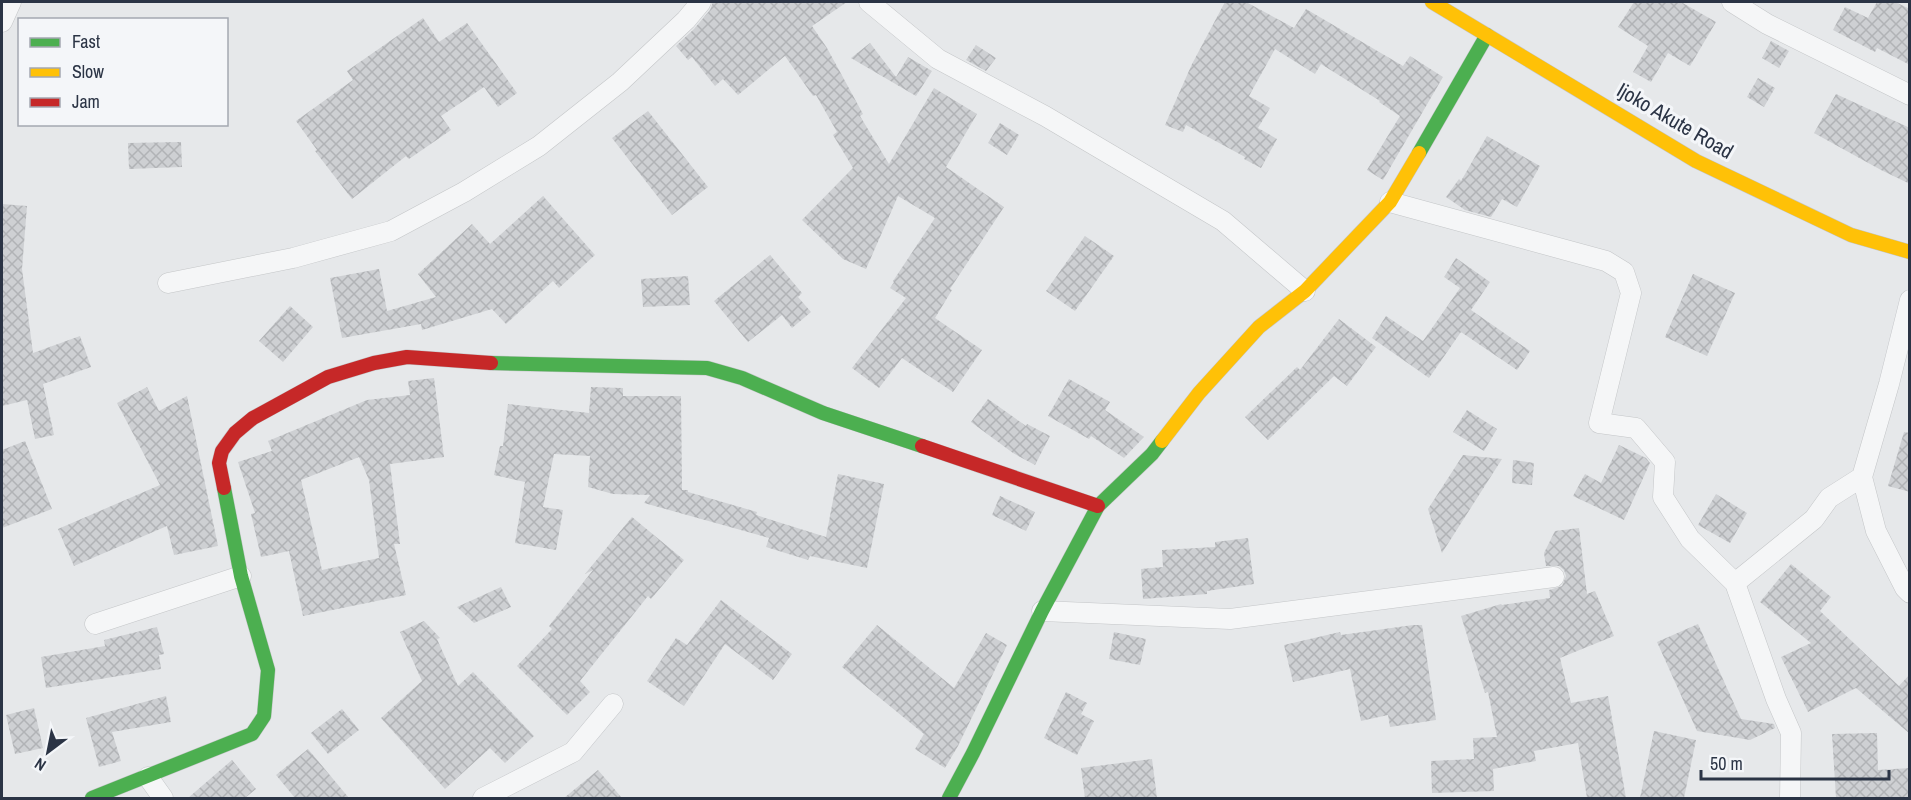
<svg xmlns="http://www.w3.org/2000/svg" width="1911" height="800" viewBox="0 0 1911 800" font-family="'Archivo Narrow',sans-serif">
<style>
.building{fill:url(#building-cross-hatch);fill-rule:evenodd}
.lines{fill:none;stroke-linecap:round;stroke-linejoin:round}
.street-casing{stroke:#c4c6c8;stroke-width:21}
.fast-casing{stroke:#c4c6c8;stroke-width:15}
.slow-casing{stroke:#c4c6c8;stroke-width:15}
.jam-casing{stroke:#c4c6c8;stroke-width:15}
.street{stroke:#f5f6f7;stroke-width:20}
.fast{stroke:#4caf50;stroke-width:14}
.slow{stroke:#ffc107;stroke-width:14}
.jam{stroke:#c62828;stroke-width:14}
.labels{text-anchor:middle;stroke-width:6;stroke-linejoin:round;paint-order:stroke}
.street-label{font-size:21px;fill:#2b3445;stroke:#f4f6f9}
</style>
<defs>
<pattern id="building-cross-hatch" width="8" height="8" patternUnits="userSpaceOnUse" patternTransform="scale(1.5)"><rect width="8" height="8" fill="#ced0d3"/><path d="M0 0l8 8M0 8l8-8" fill="none" stroke="#b1b3b6"/></pattern>
</defs>
<rect width="100%" height="100%" fill="#e6e8ea"/>
<path class="building" d="M713,2h134l-35,24 15,22 36,66 -3,2 29,48 45,-76 43,26 -31,53 58,40 -54,82 2,1 -17,28 47,32 -29,42 -51,-34 -23,30 -27,-20 54,-70 -16,-10 4,-6 -1,-1 42,-63 -37,-22 -32,73 -23,-10 -41,-39 51,-52 -20,-33 4,-3 -21,-37 -3,1 -28,-40 -47,39 -15,-16 -8,7 -23,-29 -4,3 -12,-14 18,-17 16,-19z
M1225,2h21l48,26 12,-19 97,57 7,-10 33,21 -60,103 -16,-10 33,-54 -21,-14 1,-1 -59,-37 -6,10 -40,-25 -26,47 21,12 -12,20 19,11 -16,29 -17,-9 1,-2 -59,-32 -3,7 -18,-7 27,-61z
M1634,2h47l35,20 -26,44 -22,-13 -17,29 -18,-10 15,-26 -30,-19z
M1877,2h18l15,7v56l-33,-17 -2,4 -42,-22 12,-23 23,11z
M423,18l16,24 28,-19 50,70 -19,14 -14,-20 -43,29 10,14 -42,29 -3,-3 -54,43 -37,-48 2,-1 -21,-29 57,-41 -6,-9z
M1771,41l18,10 -10,17 -17,-10z
M870,43l26,34 12,-20 24,14 -16,25 -65,-38z
M976,45l20,13 -10,13 -20,-11z
M1758,78l17,10 -11,19 -17,-10z
M1836,94l74,34v56l-29,-14 -67,-37z
M648,111l60,76 -36,28 -60,-77z
M1000,123l19,12 -12,20 -19,-12z
M1487,136l53,30 -23,41 -15,-8 -11,18 -26,-7 -19,-13 13,-18 2,2z
M181,142l1,25 -53,2 -1,-26z
M543,196l52,59 -36,33 -6,-7 -47,43 -14,-15 -70,21 -1,-6 -79,14 -12,-60 49,-9 8,42 49,-14 -18,-23 54,-50 18,20z
M2,204l25,2 -5,63 11,84 47,-17 11,31 -48,17 11,51 -19,4 -8,-39 -25,6z
M1085,236l29,20 -39,55 -29,-20z
M770,255l32,38 -4,4 13,15 -19,16 -10,-13 -34,27 -34,-41z
M1456,258l34,24 -19,28 59,41 -13,19 -56,-38 -32,46 -57,-40 14,-22 37,25 37,-53 -16,-11z
M1693,274l42,19 -28,63 -42,-19z
M688,276l2,29 -47,2 -2,-28z
M290,306l23,21 -30,35 -24,-21z
M1339,319l37,28 -29,39 -13,-10 -66,64 -23,-23 52,-50 3,3z
M434,378l10,79 -54,7 10,80h-6l12,51 -103,21 -14,-65 -28,6 -10,-43 4,-1 -17,-51 34,-11 -4,-10 99,-41 43,-5 -2,-14zM359,457l10,23 10,78 -57,12 -21,-90z
M1069,379l41,23 -5,8 39,27 -20,21 -33,-22 -2,3 -41,-23z
M147,387l12,24 28,-15 31,150 -44,9 -7,-29 -93,40 -16,-37 102,-44 -43,-82z
M591,387l32,1v8h58l1,94h6v2l69,20 -1,3 70,22 12,-63 46,10 -17,84 -57,-12 -2,4 -42,-13 3,-9 -125,-35 6,-8 -37,-1 -25,-7 2,-31 -36,-2 -11,53 20,3 -7,40 -41,-7 10,-61 -31,-7 6,-29h3l5,-42 81,9z
M988,399l38,27 1,-2 23,12 -15,29 -22,-12 -42,-31z
M1467,410l30,19 -13,22 -31,-19z
M1904,432l6,1v59l-22,-6z
M25,441l27,68 -50,19v-78z
M1619,445l27,13 4,5 -26,57 -51,-24 12,-22 16,9z
M1463,455l39,4 -60,94 -14,-44z
M1513,460l21,3 -2,22 -20,-2z
M1716,494l31,19 -17,30 -32,-18z
M1000,496l35,16 -9,19 -34,-16z
M632,517l52,43 -33,39 -3,-3 -68,85 10,11 -23,23 -50,-49 35,-37 -3,-3 44,-56 -8,4z
M1579,528l8,66 8,-3 19,45 -54,22 11,45 37,-7 18,102h-39l-9,-55 -44,8 2,10 -43,8 1,22 -62,2 -1,-32 43,-2 -1,-21 24,-1 -9,-45 -3,1 -24,-77 40,-12 1,1 48,-7 -1,-8 13,-4 4,-10 -2,-6 -5,-4h-13l-2,-13 11,-22z
M1248,538l6,46 -47,7v3l-64,5 -2,-30 22,-2 -1,-17 53,-3v-5z
M1791,564l40,33 -11,14 79,75 11,-12v60l-54,-46 -48,24 -27,-55 30,-14 -51,-41z
M501,587l10,20 -37,16 -17,-16z
M721,600l71,54 -19,26 -48,-36 -41,62 -37,-25 29,-43 11,7z
M424,621l16,17 -3,1 21,47 15,-14 61,64 -29,27 -15,-15 -45,41 -64,-71 41,-37 -22,-49z
M1698,624l43,95 33,5 1,4 -25,12 -53,-9 -40,-89z
M877,625l77,63 32,-55 21,12 -49,101 -13,22 -30,-19 9,-15 -82,-67z
M1413,625h9l14,95 -46,7 -2,-12 -27,6 -11,-52 -57,13 -9,-37 56,-13 1,3z
M157,627l7,27 -5,1 2,14 -115,19 -5,-31 64,-11 -1,-6z
M1114,632l32,7 -6,26 -31,-6z
M1066,692l21,11 -6,11 13,7 -17,34 -33,-17z
M166,696l5,26 -59,10 9,29 -22,6 -13,-49z
M34,708l9,40 -28,6 -9,-39z
M342,709l17,21 -31,24 -17,-21z
M1654,731l42,9 -12,58h-44z
M1877,733l1,37 32,-2v30h-74l-4,-64z
M308,749l41,49h-54l-19,-23z
M1152,759l5,39h-72l-4,-30z
M232,760l24,29 -11,9h-57z
M598,770l24,28h-58z"/>
<g class="lines">
<defs>
<path id="street" d="M869,2l69,57 107,57 178,105 82,70
M1732,2l35,22 143,71
M2,22l9,-20
M1390,202l216,59 18,11 7,21 -32,130 37,5 29,34 -2,35 27,42 45,44
M168,283l125,-25 98,-27 73,-39 75,-46 81,-64 66,-62 15,-18
M1910,300l-21,84 -27,93 14,54 29,57 5,5
M1042,611l188,8 324,-42
M95,624l146,-48
M148,777l15,21
M483,798l90,-46 40,-48
M1790,798l1,-65 -15,-34 -41,-116 79,-64 15,-21 33,-21"/>
<path id="fast" d="M1419,153l68,-118
M491,363l216,5 35,10 81,35 99,33
M92,798l160,-64 12,-18 4,-46 -27,-94 -17,-88
M949,798l24,-45 69,-142 56,-105 54,-52 10,-13"/>
<path id="slow" d="M1432,2l264,159 155,74 59,17
M1162,441l37,-48 60,-66 46,-36 85,-89 29,-49"/>
<path id="jam" d="M922,446l176,60
M224,488l-5,-25 3,-12 13,-18 18,-15 75,-41 46,-14 33,-6 84,6"/>
</defs>
<use href="#street" class="street-casing"/>
<use href="#fast" class="fast-casing"/>
<use href="#slow" class="slow-casing"/>
<use href="#jam" class="jam-casing"/>
<use href="#street" class="street"/>
<use href="#fast" class="fast"/>
<use href="#slow" class="slow"/>
<use href="#jam" class="jam"/>
</g>
<g class="labels">
<g class="street-label">
<text transform="translate(1675 121) rotate(30)" y="7">Ijoko Akute Road</text>
</g>
</g>
<rect width="1911" height="800" fill="none" stroke="#2b3445" stroke-width="6"/>
<rect x="18" y="18" width="210" height="108" fill="#f4f6f9" stroke="#a4a8b1" stroke-width="1.5"/>
<rect x="30" y="38" width="30" height="9" fill="#4caf50" stroke="#a4a8b1" stroke-width="1.5"/>
<text x="72" y="48" font-size="18" fill="#2b3445">Fast</text>
<rect x="30" y="68" width="30" height="9" fill="#ffc107" stroke="#a4a8b1" stroke-width="1.5"/>
<text x="72" y="78" font-size="18" fill="#2b3445">Slow</text>
<rect x="30" y="98" width="30" height="9" fill="#c62828" stroke="#a4a8b1" stroke-width="1.5"/>
<text x="72" y="108" font-size="18" fill="#2b3445">Jam</text>
<g transform="translate(48 752) rotate(212)" stroke="#f4f6f9" stroke-width="4.5" paint-order="stroke">
<path d="M0-4.5L10 22L0 15L-10 22Z" fill="#2b3445"/>
<text y="-9" font-size="16" font-weight="bold" text-anchor="middle" fill="#2b3445">N</text>
</g>
<path d="M1701 770v9h188v-9" fill="none" stroke="#2b3445" stroke-width="3"/>
<text x="1710" y="770" font-size="18" fill="#2b3445" stroke="#f4f6f9" stroke-width="4.5" paint-order="stroke">50 m</text>
</svg>
